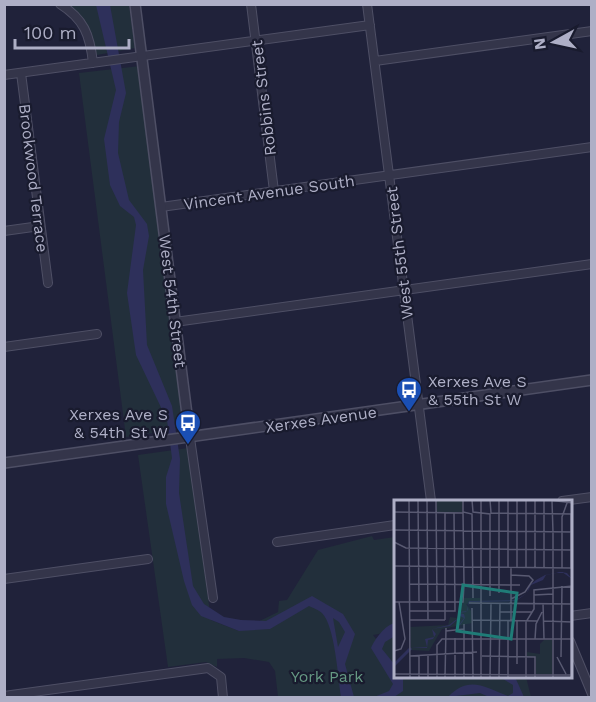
<svg xmlns="http://www.w3.org/2000/svg" width="596" height="702" viewBox="0 0 596 702" font-family="'Work Sans',sans-serif">
<style>
.green{fill:#222f3b}
.water{fill:#2e305b;fill-rule:evenodd}
.lines{fill:none;stroke-linecap:round;stroke-linejoin:round}
.minor-casing{stroke:#4e4f65;stroke-width:10}
.tertiary-casing{stroke:#4e4f65;stroke-width:12}
.minor{stroke:#34354a;stroke-width:8}
.tertiary{stroke:#34354a;stroke-width:9}
.labels{text-anchor:middle;stroke-width:4.5;stroke-linejoin:round;paint-order:stroke}
.street-label{font-size:16px;fill:#aeafc6;stroke:#191b2e}
.poi-label{font-size:16px;fill:#aeafc6;stroke:#191b2e;text-anchor:start}
.park-label{font-size:16px;fill:#659883;stroke:#191b2e}
.inset-river{fill:none;stroke:#2e305b;stroke-width:3}
.inset-road{fill:none;stroke:#595a72;stroke-width:1.5}
.view{fill:#1f7c77;fill-opacity:0.15;stroke:#1f7c77;stroke-width:3}
.inset-edge{fill:none;stroke:#aeafc6;stroke-width:3}
</style>
<rect width="100%" height="100%" fill="#20223a"/>
<path class="green" d="M60,5h69l6,43 -38,7 -13,-32z
M140,66l46,362 -60,9 -47,-364z
M188,448l23,172 28,11 39,-19 1,-11 8,-1 31,-50 54,-14 2,4 21,-3v94l-22,4 3,4 19,-2v39l131,1 5,20h-253l-3,-26 -6,-9 -25,-4 -27,1v8l-11,-5 -38,5 -30,-212z"/>
<path class="water" d="M96,5h14l16,88 -7,29 -1,31 11,47 18,24 2,12 -6,34 4,75 25,61 8,53 -1,34 14,93 11,18 20,13 17,3 25,1 46,-25 31,18 12,20 -10,30 9,33h-13c-3,-19 -6,-71 -19,-84 -3,-3 -9,-5 -13,-7l-39,23 -31,2 -38,-15 -9,-11 -8,-24 -18,-77v-27l6,-19 -5,-38 -31,-65 -9,-62 9,-68 -2,-8 -14,-11 -10,-21 -6,-46 12,-49zM333,618l6,4 6,10 -7,15z
M395,623v13l-10,6 -3,7 13,16v11l8,1v14l-9,6h-20l15,-6 4,-7 -22,-36c4,-9 14,-23 24,-25z
M500,677h15l9,20h-35l-9,-4 -32,4c21,-22 36,-10 60,-1l5,-3v-8z"/>
<g class="lines">
<defs>
<path id="minor" d="M60,4c24,15 30,31 33,59
M251,4l23,187
M367,4l64,497
M375,61l217,-30
M21,73l27,210
M4,75l366,-50
M161,207l431,-60
M4,231l36,-5
M175,322l417,-58
M4,347l93,-13
M190,438l23,160
M562,501l30,-4
M277,542l118,-17
M4,579l144,-20
M570,616l22,-3
M570,641l22,53
M4,696l204,-28 13,9 2,21"/>
<path id="tertiary" d="M135,4l55,434
M4,463l588,-83"/>
</defs>
<use href="#minor" class="minor-casing"/>
<use href="#tertiary" class="tertiary-casing"/>
<use href="#minor" class="minor"/>
<use href="#tertiary" class="tertiary"/>
</g>
<defs>
<symbol id="bus-pin" viewBox="-11 -11 22 30"><path d="M0 17L-7.5 6A9.5 9.5 0 1 1 7.5 6Z" fill="#1a4fb4" stroke="#191b2e"/><path d="M-5-6H5V4H4V6H2V4H-2V6H-4V4H-5ZM-3.5-4V0h7V-4ZM-3.5 1.2v1.5H-2V1.2ZM2 1.2v1.5H3.5V1.2Z" fill="#fff"/></symbol>
</defs>
<g fill-rule="evenodd">
<use href="#bus-pin" x="394" y="375" width="30" height="40"/>
<use href="#bus-pin" x="173" y="408" width="30" height="40"/>
</g>
<g class="labels">
<g class="street-label">
<text transform="translate(263 98) rotate(-97)" y="6">Robbins Street</text>
<text transform="translate(34 178) rotate(83)" y="6">Brookwood Terrace</text>
<text transform="translate(269 192) rotate(-8)" y="6">Vincent Avenue South</text>
<text transform="translate(399 253) rotate(-97)" y="6">West 55th Street</text>
<text transform="translate(173 301) rotate(83)" y="6">West 54th Street</text>
<text transform="translate(321 419) rotate(-8)" y="6">Xerxes Avenue</text>
</g>
<g class="poi-label">
<text x="428" y="387">Xerxes Ave S<tspan x="428" dy="18">&amp; 55th St W</tspan></text>
<text x="168" y="420" text-anchor="end">Xerxes Ave S<tspan x="168" dy="18">&amp; 54th St W</tspan></text>
</g>
<g class="park-label">
<text x="327" y="682">York Park</text>
</g>
</g>
<g transform="translate(394 500)">
<rect width="178" height="178" fill="#20223a"/>
<path d="M43,0h26l-1,12h-25zM70,98h17v4l-15,2 5,7 1,12 -30,6 -13,22 -18,-1 -1,-23 38,-2 2,-8 7,1zM150,140h8v34h-16v-17l-9,-1v-4l13,2v-10z" fill="#222f3b"/>
<path d="M167,72l6,1 5,6 -10,-7 -16,3 -3,5 -12,5 -4,8 -11,8 -48,1v8l-2,2 -7,1 5,1 1,4 -5,7h-3v-5l-7,6 -18,3 4,5 -3,5 -5,1 -1,8 -16,-1h16l-2,-8 9,-2 -2,-8 17,-4 8,-6 2,6 5,-7 -4,-2 -1,-4 8,-1 2,-10 47,-1 11,-7 2,-7 7,-6 9,-5z" fill="#2e305b"/>
<path class="inset-river" d="M0,165l17,-17"/>
<path class="inset-road" d="M15,0l1,178M24,0l1,101M33,0l1,120M42,0l1,102M69,0v12l9,2 1,84M78,0l1,12 17,2v82M87,0v178M96,0l1,13 82,1M105,0v93M114,0v67M123,0v67M132,0v67M141,0v67M150,0v68M155,0l24,3M158,1l1,31M0,12l69,1 1,71 -1,18h-69M51,13v107M0,30l179,2M159,32v146M0,42l12,6 166,2M0,66l177,2v-54M117,67v54M168,68v-51l5,-14M117,75l18,1 4,4 -8,12 -14,7M16,84l110,1M140,95l19,-1M75,103l104,1M149,103l1,36M78,108l1,70M16,111h45l-1,-98M106,112h32M16,120h35M78,120l65,1M150,121l28,1M52,131l18,-2M141,139l1,-15 6,-12M0,151l7,-2 4,-10 -6,-37M16,156l67,-4M25,156v22M34,156v22M88,156l53,1v21M163,157l9,17M167,157l1,-71M123,164v-43M0,174l179,1M43,178v-33l5,-6h131M51,178l1,-50M61,178v-40M70,178v-54M96,178l1,-75M105,178l1,-75M114,178v-57M132,178v-56l8,-13v-19l39,-4M177,178v-92"/>
<path class="view" d="M69,85l54,8 -6,46 -54,-8z"/>
<rect width="178" height="178" class="inset-edge"/>
</g>
<rect width="596" height="702" fill="none" stroke="#aeafc6" stroke-width="12"/>
<g transform="translate(554 42) rotate(262)" stroke="#191b2e" stroke-width="4.5" paint-order="stroke">
<path d="M0-4.5L10 22L0 15L-10 22Z" fill="#aeafc6"/>
<text y="-9" font-size="16" font-weight="bold" text-anchor="middle" fill="#aeafc6">N</text>
</g>
<path d="M15 39v9h114v-9" fill="none" stroke="#aeafc6" stroke-width="3"/>
<text x="24" y="39" font-size="18" fill="#aeafc6" stroke="#191b2e" stroke-width="4.5" paint-order="stroke">100 m</text>
</svg>
